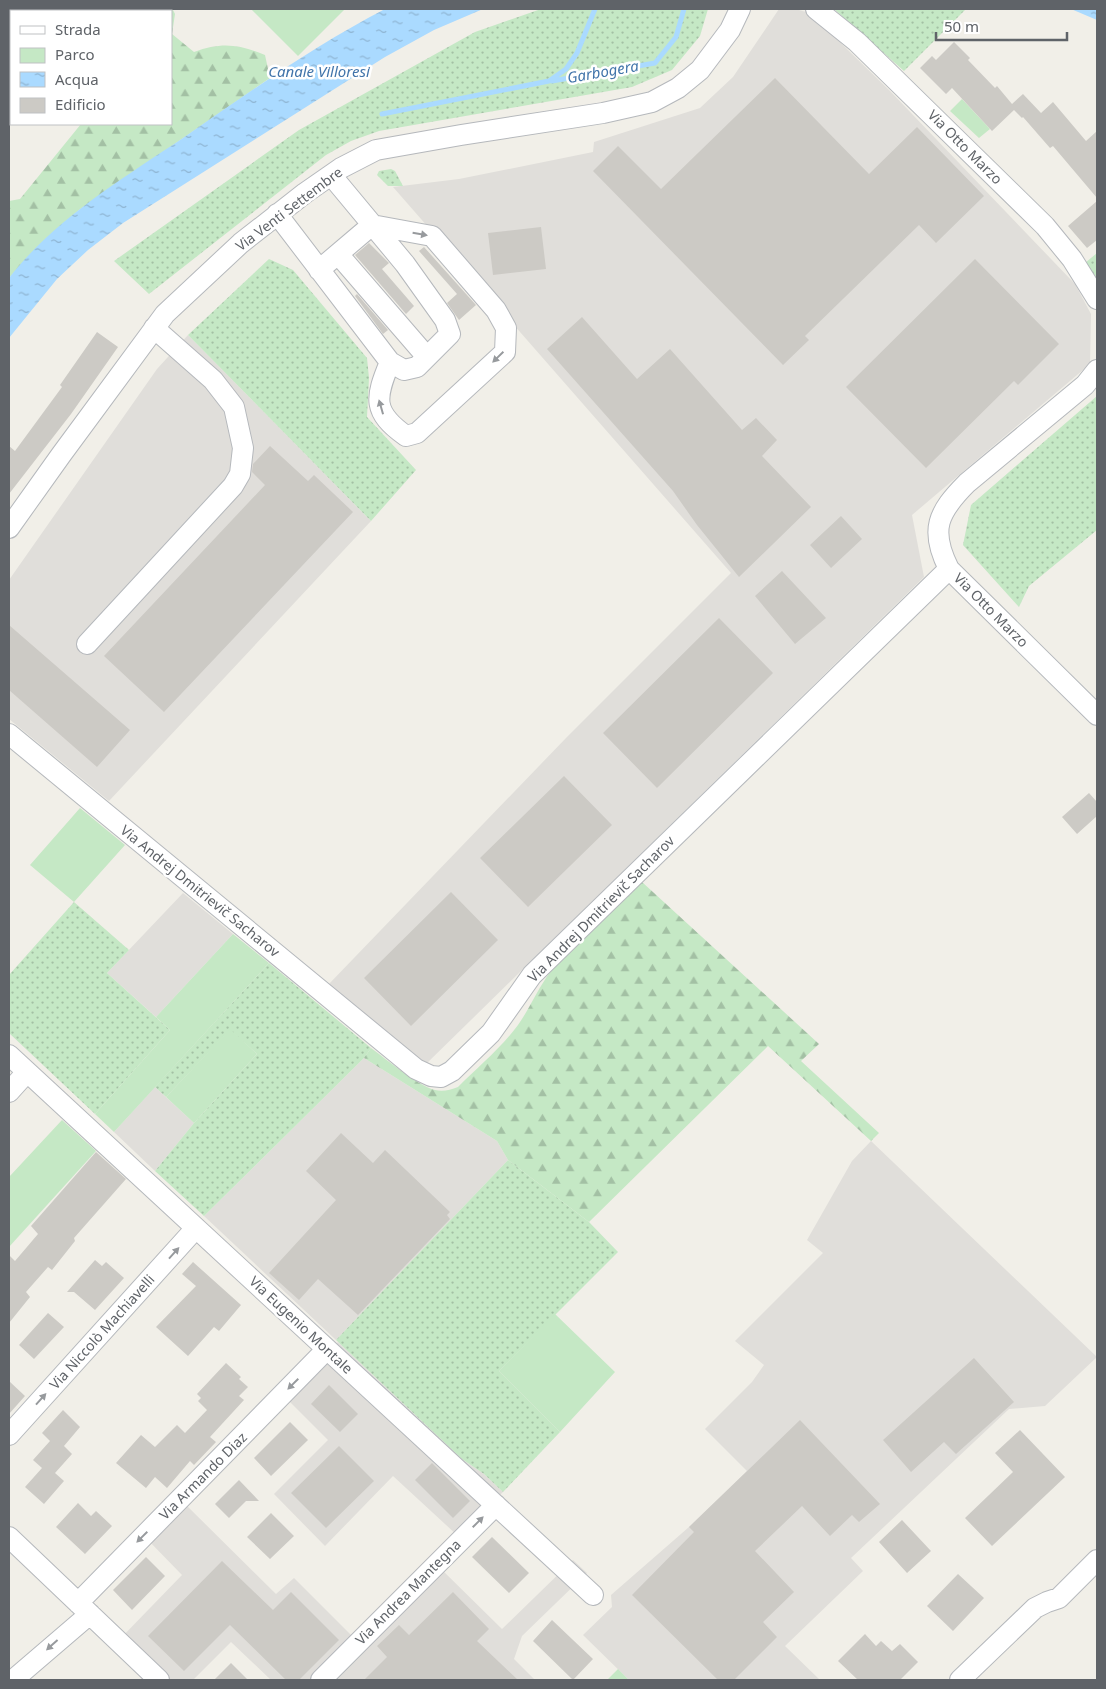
<svg xmlns="http://www.w3.org/2000/svg" width="1106" height="1689" viewBox="0 0 1106 1689" font-family="'Noto Sans',sans-serif">
<style>
.industrial{fill:#e0deda}
.grass{fill:url(#grass-dots)}
.forest{fill:url(#forest-firs)}
.green{fill:#c5e8c5}
.water{fill:url(#water-ripples)}
.lines{fill:none;stroke-linecap:round;stroke-linejoin:round}
.stream{stroke:#aadaff;stroke-width:5}
.building{fill:#cccac5}
.minor-casing{stroke:#b5b8bc;stroke-width:22}
.minor{stroke:#fff;stroke-width:20}
.oneway{fill:#979a9d}
.labels{text-anchor:middle;stroke-width:5;stroke-linejoin:round;paint-order:stroke}
.street-label{font-size:14px;fill:#5f6368;stroke:#fff}
.water-label{font-size:15px;font-style:italic;fill:#4174aa;stroke:#fff}
</style>
<defs>
<pattern id="grass-dots" width="8" height="8" patternUnits="userSpaceOnUse" patternTransform="scale(1.25)"><rect width="8" height="8" fill="#c5e8c5"/><path d="M2 2h.1M6 6h.1" fill="none" stroke="#a3c0a4" stroke-width="1.8" stroke-linecap="round"/></pattern>
<pattern id="forest-firs" width="22" height="20" patternUnits="userSpaceOnUse" patternTransform="scale(1.25)"><rect width="22" height="20" fill="#c5e8c5"/><path d="M5 1l3.5 6h-7zM16 11l3.5 6h-7z" fill="#a3c0a4"/></pattern>
<pattern id="water-ripples" width="26" height="14" patternUnits="userSpaceOnUse" patternTransform="scale(1.25)"><rect width="26" height="14" fill="#aadaff"/><path d="M2 4q2-2 4 0t4 0M15 11q2-2 4 0t4 0" fill="none" stroke="#8eb4d2"/></pattern>
</defs>
<rect width="100%" height="100%" fill="#f1efe8"/>
<path class="industrial" d="M779,9h16l15,4 80,78 185,193 16,30 -1,50 -178,151 12,62 -499,488 -97,-80 238,-247 165,-165 -338,-386 66,-8 134,-27 1,-10 106,-34 33,-31z
M188,335l183,186 -262,280 -100,-82v-139l148,-211z
M183,893l50,41 -77,83 -49,-44z
M364,1058l133,83 11,19 -172,180 -132,-124z
M155,1087l39,36 -39,48 -41,-39z
M871,1141l226,216 -52,49 -36,3 -158,149 12,13 -78,75 35,34h-191l-46,-45 29,-28 -1,-12 78,-68 58,-56 -42,-42 47,-47 12,-17 -29,-24 88,-88 -16,-13 45,-79z
M338,1342l124,117 22,15 19,18 -45,44 -65,-60 -68,70 -51,-52 54,-54 -43,-43z
M182,1501l94,93 18,-16 65,65 79,-77 64,63 71,-69 14,13 -65,63 -8,23 21,21h-264l-40,-38 -38,38h-35l-40,-39 64,-66 -36,-37z"/>
<path class="grass" d="M541,9h167l-8,27 -28,34 -40,17 -253,44 -28,10 -25,14 -177,139 -35,-33 185,-131 176,-98z
M834,9h132l-62,62z
M391,169l4,2 8,15h-15l-11,-11 2,-4z
M1097,253v25l-12,-15z
M269,259l24,11 74,88 2,20 -2,39 49,53 -45,51 -183,-186z
M1097,396v134l-68,56 -10,21 -56,-62 8,-40z
M74,902l55,48 -22,23 63,57 -75,84 -86,-81v-58z
M269,963l102,85 -7,10 -160,158 -49,-45 39,-48 63,-69 -27,-24 -64,67 -11,-10z
M508,1160l81,62 29,30 -119,119 61,61 -57,60 -19,-18 -22,-15 -126,-119z"/>
<path class="forest" d="M156,9l17,1 2,4 -3,20 22,18c27,-10 45,-8 71,3l5,23 -191,132 -30,26 -40,42v-77l11,-2 61,-75h90v-113h-18z
M642,882l177,162 -18,17 78,72 -8,8 -103,-95 -179,176 -81,-62 -11,-19 -133,-83 7,-10c15,11 47,38 64,42 8,2 15,0 23,-3 20,-20 43,-39 60,-62 12,-17 20,-37 33,-54z"/>
<path class="green" d="M251,9h94l-47,47z
M962,99l28,30 -11,9 -29,-27z
M80,808l45,37 -51,57 -44,-37z
M233,934l36,29 -155,169 -19,-18 75,-84 -14,-13z
M230,1029l27,25 -63,69 -28,-26z
M62,1120l34,31 -87,96v-70z
M555,1314l60,58 -55,60 -61,-61z
M618,1669l11,11h-22z"/>
<path class="water" d="M385,9h98l-49,21 -49,27 -262,166 -35,27 -31,29 -48,59v-60c46,-59 113,-99 174,-140 66,-46 131,-92 202,-129z
M1071,9h26v11z"/>
<g class="lines">
<path class="stream" d="M552,81l103,-18 21,-26 8,-28
M382,114l167,-33 17,-12 11,-16 18,-44"/>
</g>
<path class="building" d="M954,42l16,16 -2,2 27,28 2,-2 15,18 11,-10 18,19 12,-11 33,39 11,-10v67l-44,-52 -3,2 -27,-31 -1,1 -8,-8 -22,21 -40,-43 -6,6 -26,-26 12,-12 4,4z
M775,78l94,96 48,-47 67,69 -48,47 -17,-18 -114,111 4,4 -26,25 -190,-194 25,-25 43,43z
M1097,201v39l-10,8 -19,-22z
M541,227l5,42 -53,6 -5,-42z
M369,243l20,20 -7,6 32,37 -8,8 -51,-59z
M424,247l52,58 -17,15 -12,-17 10,-9 -38,-43z
M975,259l84,85 -41,41 -4,-4 -88,87 -80,-81z
M357,294l31,36 -5,4 -28,-38z
M582,317l55,62 33,-30 72,81 14,-12 21,22 -15,16 49,51 -72,70 -42,-52 -24,-34 -126,-142z
M97,332l21,15 -47,67 -62,80v-48l6,5 47,-64 -2,-2z
M270,446l38,35 6,-6 39,37 -189,200 -60,-56 161,-171 -13,-13 1,-8z
M841,516l21,23 -31,29 -21,-23z
M782,571l44,47 -31,26 -40,-48z
M719,618l54,55 -116,115 -54,-55z
M9,625l121,105 -33,37 -88,-77z
M564,776l48,49 -84,82 -48,-49z
M1089,793l8,9v14l-20,18 -15,-17z
M451,892l47,48 -87,86 -47,-48z
M341,1133l32,30 12,-13 65,62 -3,3 3,4 -92,96 -40,-36 -19,21 -30,-27 67,-73 -30,-29z
M96,1152l30,27 -52,59 1,3 -23,29 -4,-3 -22,25 4,5 -21,26v-68l6,6 23,-27 -7,-8z
M95,1260l7,6 4,-4 18,16 -29,32 -21,-18h-7z
M193,1262l48,43 -22,26 -5,-4 -26,29 -32,-29 40,-41 -14,-12z
M48,1313l16,14 -30,32 -15,-14z
M974,1358l40,44 -58,52 -12,-12 -33,30 -28,-32z
M226,1363l15,14 -2,2 9,8 -9,9 5,4 -34,37 6,5 -22,23 -4,-4 -23,27 -12,-11 -9,11 -30,-25 25,-28 14,12 22,-22 8,8 22,-23 -9,-9 3,-3 -4,-4z
M9,1381l16,15 -16,18z
M329,1385l29,29 -18,18 -29,-28z
M63,1410l17,17 -16,19 8,8 -17,19 9,8 -20,23 -19,-17 17,-19 -9,-8 17,-19 -8,-8z
M800,1420l80,84 -21,18 -7,-7 -22,21 -28,-30 -47,45 39,41 -31,30 14,15 -43,43h-16l-86,-85 62,-63 -5,-5z
M290,1422l18,18 -37,36 -17,-18z
M1020,1430l45,47 -73,69 -27,-28 48,-46 -18,-19z
M339,1446l35,35 -48,47 -35,-35z
M432,1463l38,38 -17,17 -38,-38z
M239,1480l20,21h-13l-17,17 -14,-14z
M78,1503l13,13 5,-5 16,15 -27,28 -29,-27z
M271,1513l23,23 -24,23 -23,-22z
M902,1520l29,31 -24,22 -28,-31z
M492,1537l37,36 -20,20 -37,-36z
M146,1557l19,19 -33,34 -19,-20z
M222,1561l51,49 18,-18 48,48 -40,40h-13l-56,-55 -46,46 -36,-35z
M958,1574l26,24 -31,33 -26,-25z
M453,1592l36,37 -12,12 41,39h-154l23,-23 -10,-11 22,-21 10,10z
M552,1620l41,39 -20,21 -40,-39z
M865,1634l11,12 5,-5 11,10 8,-7 18,18 -18,18h-42l-20,-19z
M231,1663l17,17h-34z"/>
<g class="lines">
<defs>
<path id="minor" d="M816,9l41,33 188,184 27,33 25,40
M277,214l113,148 14,8 13,-3 33,-33 -5,-14 -40,-56 -74,-89
M338,254l89,103
M319,270l53,-45 60,11 64,74 10,18 -1,24 -88,81 -11,3c-34,-24 -31,-38 -16,-74
M1097,370l-12,15 -118,98c-29,29 -38,47 -18,86l148,146
M9,528l52,-73 104,-141 76,-71 64,-50 36,-25 35,-18 85,-15 142,-22 49,-11 26,-14 22,-18 30,-40 10,-21
M87,644l146,-158 7,-12 3,-26 -9,-41 -21,-27 -59,-52
M9,734l407,335 15,7 10,1 11,-6 39,-38 41,-58 417,-406
M9,1055l584,540
M9,1092l18,-20
M9,1435l187,-207
M9,1537l150,143
M78,1603l249,-254
M13,1680l77,-66
M321,1680l175,-175
M960,1680l75,-72 12,-6 12,-4 38,-38"/>
</defs>
<use href="#minor" class="minor-casing"/>
<use href="#minor" class="minor"/>
</g>
<defs><path id="oneway-solid" d="M-6-.8H1V-3.2L6.5 0L1 3.2V.8H-6Z" transform="scale(1.25)"/></defs>
<g class="oneway">
<use href="#oneway-solid" transform="translate(420 234) rotate(10)"/>
<use href="#oneway-solid" transform="translate(498 357) rotate(136)"/>
<use href="#oneway-solid" transform="translate(381 407) rotate(-106)"/>
<use href="#oneway-solid" transform="translate(174 1253) rotate(-48)"/>
<use href="#oneway-solid" transform="translate(293 1384) rotate(135)"/>
<use href="#oneway-solid" transform="translate(41 1399) rotate(-48)"/>
<use href="#oneway-solid" transform="translate(478 1522) rotate(-45)"/>
<use href="#oneway-solid" transform="translate(142 1537) rotate(135)"/>
<use href="#oneway-solid" transform="translate(52 1645) rotate(138)"/>
</g>
<g class="labels">
<g class="street-label">
<text transform="translate(965 147) rotate(45)" y="5">Via Otto Marzo</text>
<text transform="translate(289 209) rotate(-37)" y="5">Via Venti Settembre</text>
<text transform="translate(991 610) rotate(45)" y="5">Via Otto Marzo</text>
<text transform="translate(200 891) rotate(39)" y="5">Via Andrej Dmitrievič Sacharov</text>
<text transform="translate(601 909) rotate(-45)" y="5">Via Andrej Dmitrievič Sacharov</text>
<text transform="translate(301 1325) rotate(43)" y="5">Via Eugenio Montale</text>
<text transform="translate(102 1332) rotate(-48)" y="5">Via Niccolò Machiavelli</text>
<text transform="translate(203 1476) rotate(-45)" y="5">Via Armando Diaz</text>
<text transform="translate(408 1592) rotate(-45)" y="5">Via Andrea Mantegna</text>
</g>
<g class="water-label">
<text x="319" y="77">Canale Villoresi</text>
<text transform="translate(603 72) rotate(-10)" y="5">Garbogera</text>
</g>
</g>
<rect width="1106" height="1689" fill="none" stroke="#5f6368" stroke-width="20"/>
<rect x="10" y="10" width="162" height="115" fill="#ffffff" stroke="#bfc1c3"/>
<rect x="20" y="26" width="25" height="8" fill="#ffffff" stroke="#bfc1c3"/>
<text x="55" y="35" font-size="15" fill="#5f6368">Strada</text>
<rect x="20" y="48" width="25" height="15" fill="#c5e8c5" stroke="#bfc1c3"/>
<text x="55" y="60" font-size="15" fill="#5f6368">Parco</text>
<rect x="20" y="72" width="25" height="15" fill="url(#water-ripples)" stroke="#bfc1c3"/>
<text x="55" y="85" font-size="15" fill="#5f6368">Acqua</text>
<rect x="20" y="98" width="25" height="15" fill="#cccac5" stroke="#bfc1c3"/>
<text x="55" y="110" font-size="15" fill="#5f6368">Edificio</text>
<path d="M936 32v8h131v-8" fill="none" stroke="#5f6368" stroke-width="2.5"/>
<text x="944" y="32" font-size="15" fill="#5f6368" stroke="#ffffff" stroke-width="4" paint-order="stroke">50 m</text>
</svg>
